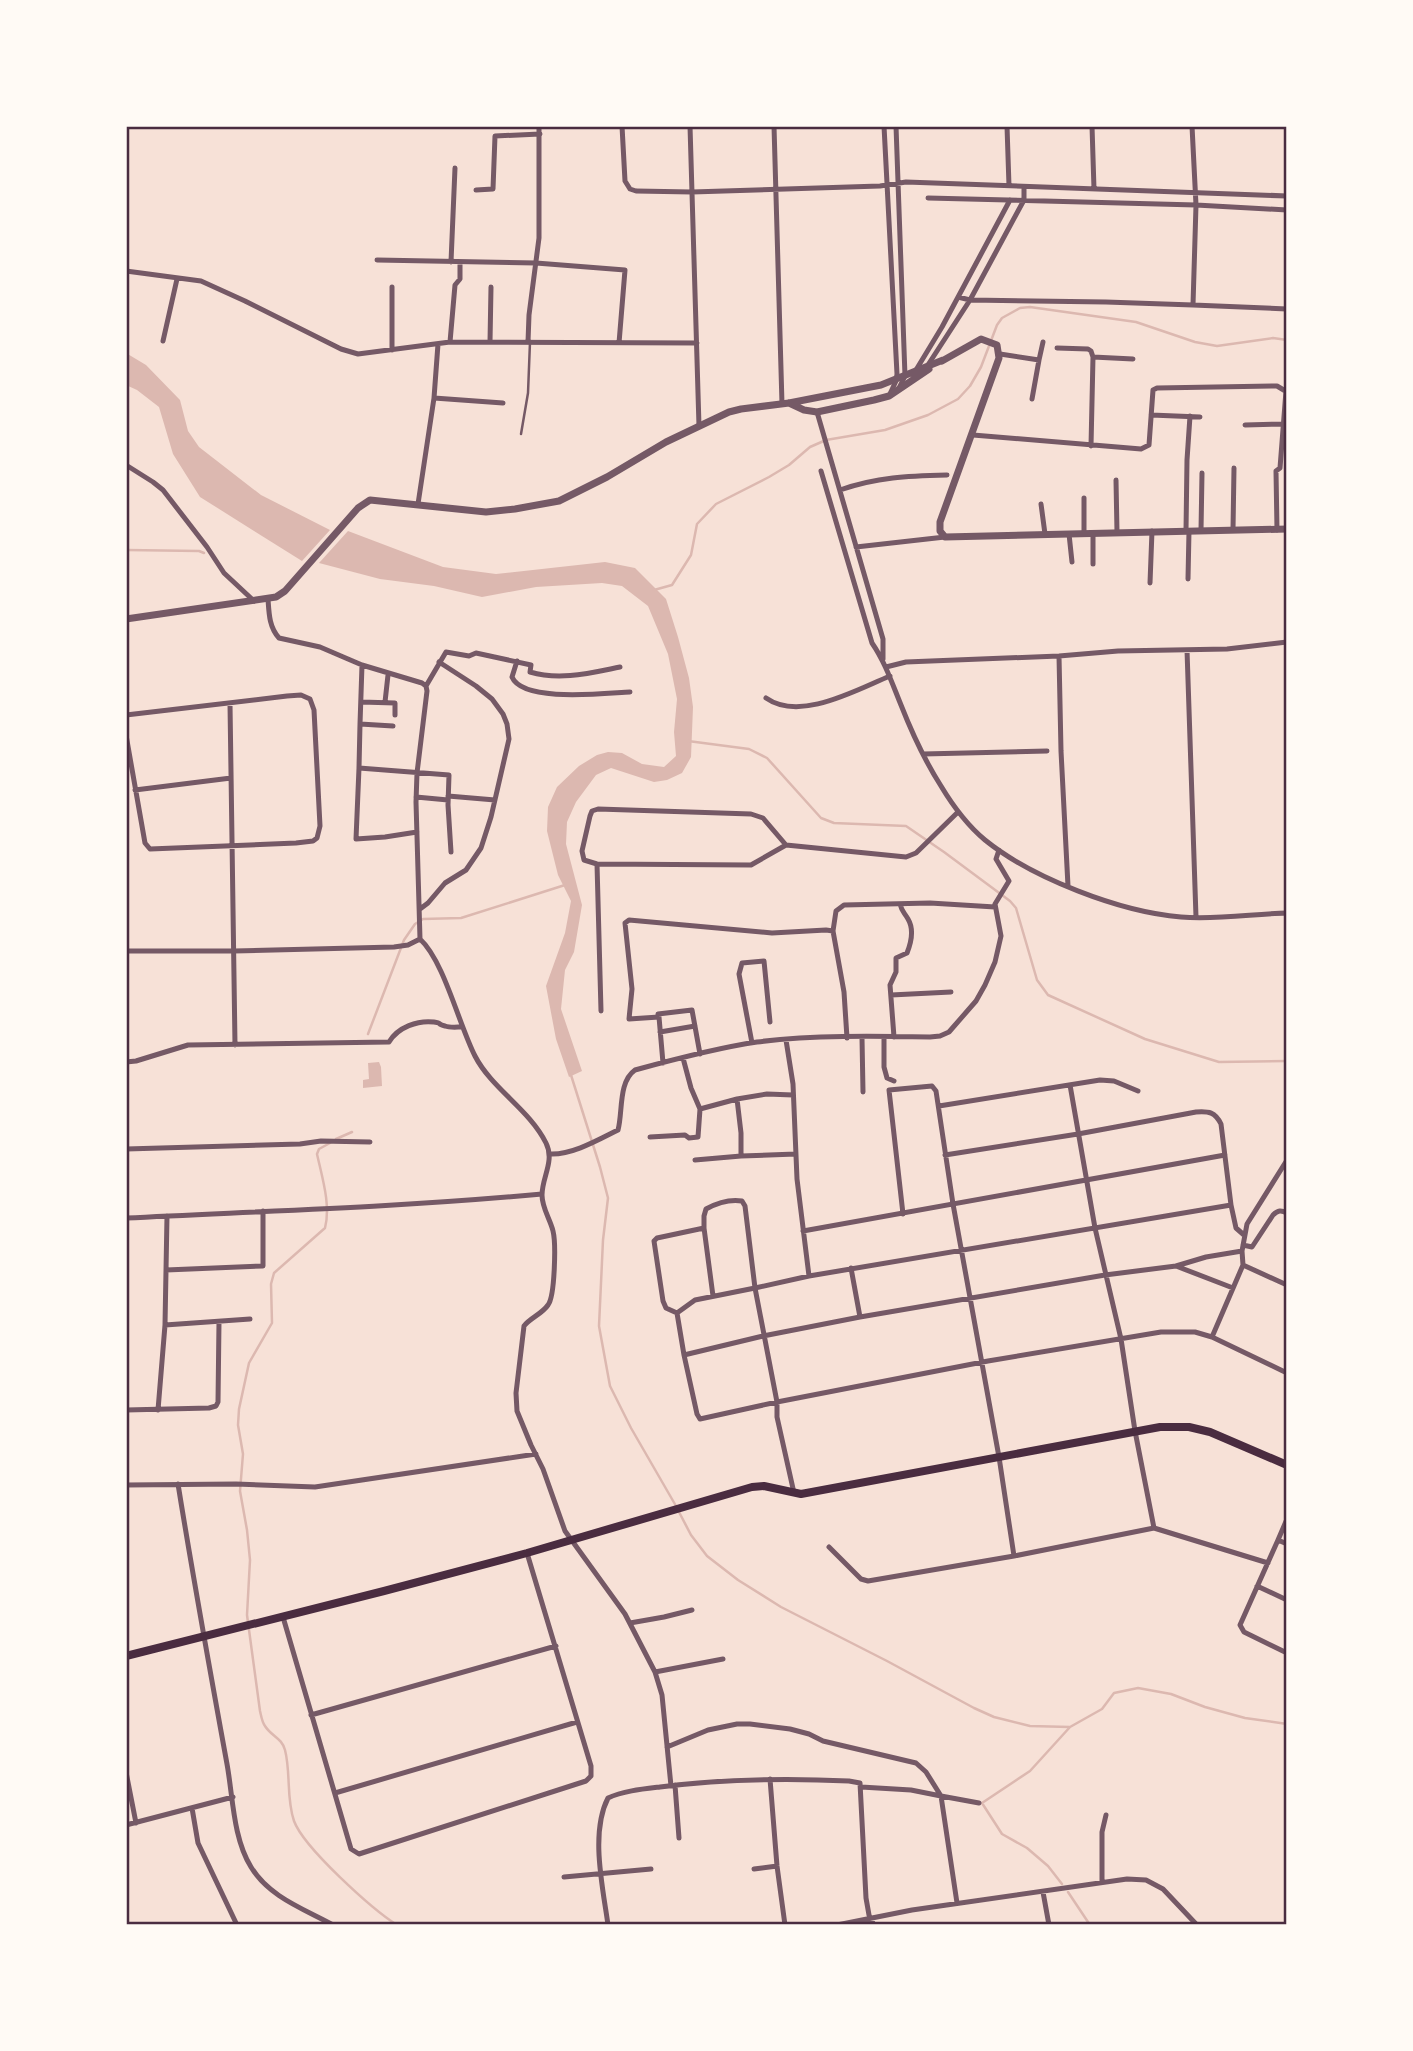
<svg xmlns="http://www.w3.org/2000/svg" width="1413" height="2051" viewBox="0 0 1413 2051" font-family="Jost,sans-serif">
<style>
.water{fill:#dcb8b0}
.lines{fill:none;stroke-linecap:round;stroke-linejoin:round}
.stream{stroke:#dcb8b0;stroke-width:2.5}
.service{stroke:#755966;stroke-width:2.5}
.minor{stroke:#755966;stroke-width:5}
.tertiary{stroke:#755966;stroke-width:7}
.secondary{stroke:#4a2c40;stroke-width:8}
.neatline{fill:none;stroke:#4a2c40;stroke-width:2.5}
</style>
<rect width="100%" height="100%" fill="#f7e1d7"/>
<path class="water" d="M126,353l20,12 34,35 8,31 11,16 62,48 69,35 -28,31 -102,-64 -27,-43 -14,-47 -22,-17 -11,-5z
M348,531l95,36 53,7 109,-12 30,6 31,31 12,38 11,41 4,29 -2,50 -9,16 -15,7 -13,2 -43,-14 -15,7 -20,27 -9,20 -1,22 16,61 -8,47 -9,18 -4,39 21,62 -13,6 -13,-38 -10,-53 19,-53 6,-32 -13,-26 -11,-44 1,-24 9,-20 22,-21 18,-11 11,-3 14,1 20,11 22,3 12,-11 -2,-24 3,-33 -9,-45 -20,-48 -26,-20 -20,-3 -66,4 -54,10 -48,-11 -54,-7 -61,-16z
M379,1062l2,5 1,19 -19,2v-8l6,-1 -1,-16z"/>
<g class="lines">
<path class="stream" d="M126,550l73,1 5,2
M654,590l18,-5 19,-30 6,-31 19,-20 53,-27 20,-12 21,-18 16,-7 59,-10 43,-15 30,-16 12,-13 11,-19 16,-42 5,-7 18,-10 10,-1 106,15 59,20 22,4 56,-8 14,2
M688,741l61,8 18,9 54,60 13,5 72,3 38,26 66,49 6,7 21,72 11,15 97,44 74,23 68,-1
M368,1034l36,-94 11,-16 8,-5 38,-1 104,-33
M571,1075l29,92 8,31 -5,42 -4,86 11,60 21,42 45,78
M336,1139l16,-7
M330,1143l-11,6 -2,5c5,23 14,51 8,74l-51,45 -3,11 1,39 -23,40 -10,46 -1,16 5,29 -3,37 7,39 3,30 -3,55 13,96c1,4 2,11 5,15 6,10 17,12 20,24 6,23 1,48 9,71 10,27 78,88 103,104
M679,1512l12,23 16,21 31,24 43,27 106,54 87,47 20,9 36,9 40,1 32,-18 12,-16 24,-5 33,6 34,13 40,11 42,6
M1062,1884l-14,-18 -21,-18 -25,-14 -20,-31 48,-32 40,-44
M1068,1892l22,33"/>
<path class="service" d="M521,434l7,-41 2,-51"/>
<path class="minor" d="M622,126l3,55 5,8 6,2 56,1 188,-6 26,-4 381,14
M690,126l9,300
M774,126l8,278
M884,126l13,248 -1,7 -7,15
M896,126l9,250 -6,12
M1007,126l2,60
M1092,126l2,63
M1192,126l4,79 -3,100 94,4
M476,190l17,-1 2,-53 45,-2
M928,198l268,7 91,5
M377,260l159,3 89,7 -6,73
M451,262l4,-94
M126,271l75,10 44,20 96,48 17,5 92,-12 247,1
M392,287v63
M958,297l12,3 136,2 87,3
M163,341l14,-62
M450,342l5,-57 5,-6v-17
M490,342l1,-55
M528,342l1,-27 10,-77v-112
M1057,348l31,1 3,2 2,6
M1000,354l39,6 -7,39
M1039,360l4,-18
M926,368l44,-68 54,-100v-13
M916,370l26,-43 68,-127
M434,398l69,5
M817,412l66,227v20
M1151,415l49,2
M1245,425l38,-1
M973,435l168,14 8,-4 4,-55 4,-2 120,-2 10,6
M1091,446l2,-89 40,2
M126,465l27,17 10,8 44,57 17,26 30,28
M821,471l51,172c13,19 20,40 29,62 11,28 24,56 40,81 12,20 26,39 44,54 47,38 135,72 196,77 35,3 71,-3 106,-4
M1116,480l1,52
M840,490c37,-13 68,-14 107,-15
M418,504l16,-106 4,-54
M1041,504l4,30
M1233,530l1,-62
M1277,530l-1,-59 4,-3 6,-77
M1186,531l1,-71 3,-44
M1201,531l1,-58
M1084,533v-35
M1093,533v31
M1069,534l3,28
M856,547l89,-10
M1188,579l1,-48
M1150,583l2,-52
M268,599c1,14 1,28 11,39l41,9 42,18 60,18 4,3
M1187,650l9,267
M1059,656l2,95 7,135
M517,661l-5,16c11,26 94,16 118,15
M362,665l-2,59 33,2
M886,667l20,-5 153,-6 59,-5 109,-2 60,-7
M426,686l1,5 -10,82 -1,29 4,137c24,22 39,86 55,117 17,33 54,53 71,87 9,18 -4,34 -4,52 0,13 8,24 11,36 3,12 2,65 -5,74 -6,9 -18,13 -24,21l-8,67 1,18 14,34 12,24 22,62 60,83 30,58 7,23 9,91
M426,686l20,-34 23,4 7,-3 55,12 -1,7c30,9 60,1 90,-5
M766,698c34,24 90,-8 124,-22
M361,702l34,1v12
M385,702l3,-27
M230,704l5,341
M126,715l161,-19 14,-1 9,4 4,11 6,116 -3,12 -4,3 -17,2 -146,6 -5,-6 -19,-108
M923,754l124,-3
M359,768l1,-44
M135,790l96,-12
M448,796l47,4
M416,797l32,3
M417,832l-32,5 -29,2 3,-71 90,7 -1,30 3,47
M786,845l-35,20 -154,-1 -13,-4 -2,-9 8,-35 2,-5 6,-2 153,5 12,4 23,27 120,12 10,-4 42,-41
M597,864l4,147
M420,909l8,-6 17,-20 21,-13 15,-22 10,-31 18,-78 -2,-15 -4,-10 -11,-15 -16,-13 -37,-24
M833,931l3,-20 8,-6 86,-2 65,4
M126,951h108l160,-4 14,-2 12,-6
M891,995l60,-3
M658,1017v-3l34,-4 8,44
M660,1032l35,-6
M884,1037v30l3,11 7,3
M894,1037l-4,-52 6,-13v-14l11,-5c4,-10 7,-24 1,-34 -4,-7 -6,-7 -8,-15
M862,1038l1,54
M786,1040l7,44 4,95 12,97
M752,1043l-13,-69 3,-11 22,-2 6,61
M683,1058l8,30 9,21 37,-10 30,-5 26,1
M126,1062l10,-1 52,-16 201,-3c9,-15 29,-22 45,-20 9,1 2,2 11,4 5,2 12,1 17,1
M663,1063l-4,-46 -30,2 3,-30 -7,-66 4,-3 143,13 54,-3 7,1 11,61 3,46
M1070,1085l25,143 26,111 14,92 19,97
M737,1099l4,34v23
M939,1106l161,-26 14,1 24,10
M650,1137l35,-2 4,3 9,-1 2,-28
M126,1149l174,-5 21,-3 49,1
M550,1154c22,1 48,-14 68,-24 5,-18 0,-48 17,-60 40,-11 81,-22 122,-28 54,-7 118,-6 173,-5l10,-1 9,-4 27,-31 9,-16 10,-23 6,-26 -6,-32 14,-23 -13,-22 3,-9
M945,1155l133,-21 118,-22c13,-1 19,0 25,12l10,81 5,23 8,7
M695,1160l46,-4 55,-2
M903,1214l-14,-124 43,-4 4,5 17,113 46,253 15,99
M126,1218c139,-7 277,-11 416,-24
M704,1228l9,68
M803,1231l422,-76
M1243,1245l9,2 21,-32c5,-5 8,-5 14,-2
M1243,1265l44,20
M851,1268l9,49
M166,1270l97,-4v-55
M1233,1288l-57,-22 30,-9 36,-6
M677,1313l-11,-5 -3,-7 -9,-60 3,-3 47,-10v-12l2,-7c11,-6 23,-10 36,-8l3,5 10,82 -60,12 -18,13 7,42 13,59 3,5 77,-17 211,-41 173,-29h34l17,5 75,36
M165,1325l85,-6
M1212,1337l31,-72 -1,-14 5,-27 40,-64
M684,1355l79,-19 97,-19 245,-42 71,-9
M126,1410l83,-2 7,-2 2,-4 1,-80
M158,1410l7,-85 2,-109
M178,1484c15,93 32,187 49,280 6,33 6,74 24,103 18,30 53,42 82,58
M126,1485l110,-1 79,3 221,-33
M794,1493l-17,-76v-15l-22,-114 54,-12 422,-71
M1287,1519l-9,21 9,4
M1278,1540l-38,85 4,7 43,21
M829,1547l32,32 7,2 146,-25 140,-28 114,35
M1257,1586l30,14
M283,1617l68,232 8,5 227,-73 5,-5v-10l-64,-213
M630,1623l34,-6 28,-7
M655,1672l68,-13
M311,1715l245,-69
M667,1747l41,-17 29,-6h13l40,5 19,5 14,7 93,22 10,9 15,24 38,7
M126,1772l10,51
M770,1779l7,87 8,59
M675,1785l4,53
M861,1787l50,3 30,6 16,107
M335,1793l242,-71
M192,1808l6,35 39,82
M126,1825l107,-28
M754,1869l23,-3
M564,1877l87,-8
M1102,1882v-50l4,-17
M1043,1892l6,33
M608,1925c-5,-37 -18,-92 0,-127 15,-7 35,-9 52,-11 63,-8 126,-9 189,-6l11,2 6,115 3,17 5,10
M837,1925l75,-15 215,-31 19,1 17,9 34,36"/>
<path class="tertiary" d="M942,361l39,-22 16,6 2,13 -59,164v9l5,6 342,-8
M789,403l15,7 13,2 57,-12 15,-4 40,-27
M126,619l150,-22 9,-6 73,-83 12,-8 116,12 29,-3 44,-8 48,-24 59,-35 63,-30 12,-3 48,-6 92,-18 62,-25"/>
<path class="secondary" d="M126,1656l258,-65 143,-38 225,-66 12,-1 37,8 359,-67h29l21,5 77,33"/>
</g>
<rect width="1413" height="2051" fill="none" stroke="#fffaf5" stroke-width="256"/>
<rect x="128" y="128" width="1157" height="1795" class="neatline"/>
</svg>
